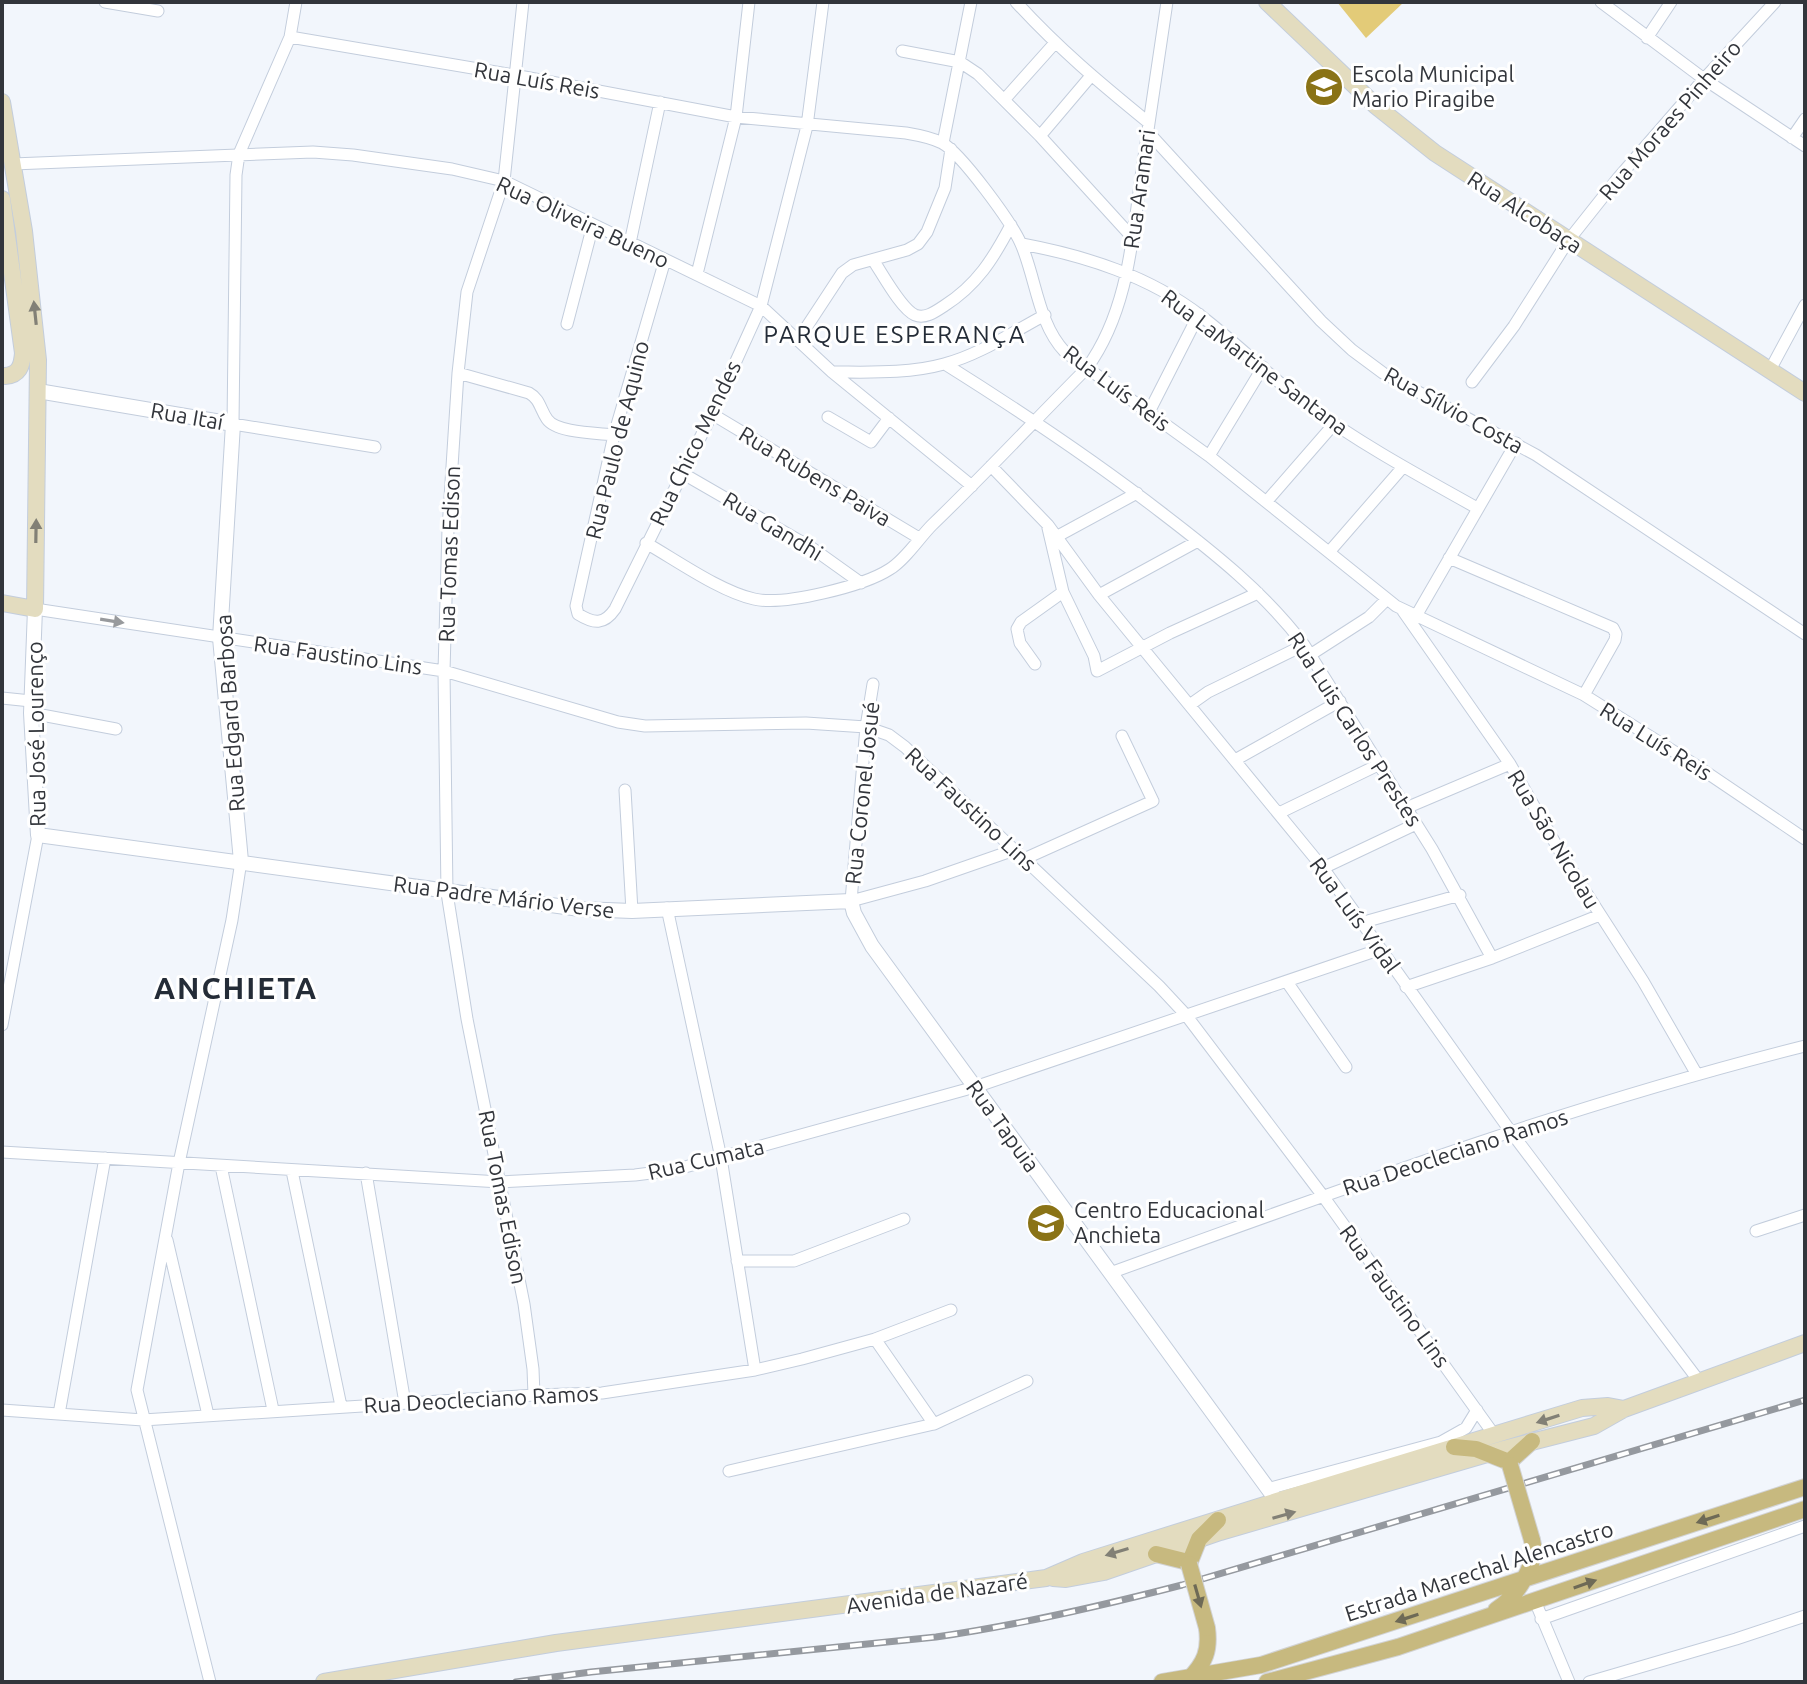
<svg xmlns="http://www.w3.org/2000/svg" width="1807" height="1684" viewBox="0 0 1807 1684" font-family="Ubuntu,sans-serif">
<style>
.green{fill:#e3cb78}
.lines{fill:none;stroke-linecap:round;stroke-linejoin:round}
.minor-casing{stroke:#c3cddc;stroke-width:13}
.tertiary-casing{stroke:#c3cddc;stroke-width:16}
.secondary-casing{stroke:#c3cddc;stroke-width:18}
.primary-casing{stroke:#d2d3d4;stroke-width:18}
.minor{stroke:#fff;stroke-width:11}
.tertiary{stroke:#fff;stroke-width:14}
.secondary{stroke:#e3dcbf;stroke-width:16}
.primary{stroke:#c7b97f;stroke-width:16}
.rail-casing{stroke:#95999f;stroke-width:7}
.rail{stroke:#fff;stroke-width:4;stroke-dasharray:12;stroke-linecap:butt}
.primary-bridge-casing{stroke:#d2d3d4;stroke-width:18;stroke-linecap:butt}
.primary-bridge{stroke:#c7b97f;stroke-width:16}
.oneway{fill:#828076}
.oneway2{fill:#989a9d}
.oneway3{fill:#6e6a56}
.labels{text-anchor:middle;stroke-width:6;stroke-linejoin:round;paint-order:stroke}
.poi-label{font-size:22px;fill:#32353b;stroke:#fff;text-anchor:start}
.street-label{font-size:22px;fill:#32353b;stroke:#fff}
.neighbourhood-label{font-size:24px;letter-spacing:2px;fill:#242c37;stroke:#fff}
.district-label{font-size:30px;font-weight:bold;letter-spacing:2px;fill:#242c37;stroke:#fff}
</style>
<rect width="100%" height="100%" fill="#f2f6fc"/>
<path class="green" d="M1337,2h67l-38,36z"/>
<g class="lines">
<defs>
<path id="minor" d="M105,2l53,9
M296,2l-6,35 -51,117 -3,21 -3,249 142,23
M523,2l-19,179 -37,111 -9,81 -10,156 -4,142 3,222 20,126 57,285 9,65 1,26
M1016,2c43,47 84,81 133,121
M1601,2l103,77 101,67
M290,37l224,38 222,42 170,16c12,2 25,4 36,10 19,10 70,80 79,101 15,34 17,80 44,108l144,104 187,150 188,89 113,71 108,73
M1647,38l24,-36
M902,51l58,11 18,12 62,62 92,101
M1004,100l50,-56
M1148,132l173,189 31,29 31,23 153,82 269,179
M1040,136l50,-59
M1792,138l13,-19
M943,143l28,-141
M13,164l300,-12 40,3 99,14 52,12 257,125 71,66 140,114
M630,243l30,-141
M1022,244c64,12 127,32 179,72 38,29 71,63 108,90 53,39 111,70 168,102
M665,260l-51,175 -38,171 2,8c16,10 26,11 37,-5l97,-195 49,-108 46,-180 16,-124
M873,260c9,13 28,49 42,55 10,4 20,-3 29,-9 33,-21 49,-47 67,-81
M697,274l39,-157 13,-115
M567,324l26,-99
M798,340l44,-67 11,-8 54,-15 11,-6 9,-12 18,-44 6,-39
M945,364c75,47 147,95 217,149 51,39 103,80 142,132l128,204 60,109
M1770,370l35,-65
M832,372c37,0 76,2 112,-8 35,-9 69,-32 101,-49
M458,373l71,20c11,6 11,16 18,26 9,14 51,14 67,16
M1472,382l42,-56 54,-85 50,-63 86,-99 71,-77
M712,414l207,124
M1148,414l51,-100
M828,417l43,25 18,-24
M1209,456l54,-89
M991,466l57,59 51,70 224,273 188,264 188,249
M682,473l130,75 49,35
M1267,501l67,-77
M1048,528l15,64 31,64 3,15 73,-38 88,-40
M1056,537l81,-44
M646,543c30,17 75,49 108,56 30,7 110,-13 136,-30 16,-10 29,-31 42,-44 53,-51 103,-105 155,-157 40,-55 45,-125 54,-191 9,-58 17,-117 26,-175
M1330,551l73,-84
M1449,558l164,70 3,6 -1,6 -31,55
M1099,595l99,-54
M35,609l409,62 174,51 27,4 161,-3 60,4 23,8 16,12 254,239 27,29 137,181 172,240
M1403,611l107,153 52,91 81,126 53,92
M1416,616l100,-173
M1310,655l59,-38 17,-17
M1035,664l-15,-21 -3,-14 4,-7 42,-30
M873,684l-7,43 -15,174 74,-20 89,-31
M2,698l29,3
M1191,704l17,-12 96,-47
M31,713l85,16
M1235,760l105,-59
M625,790l7,121
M1406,808l104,-44
M1279,813l99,-48
M1024,859l129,-58 -31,-65
M1323,868l93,-44
M667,908l54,250 34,212
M1364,922l96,-27
M1287,982l59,85
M1406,987l86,-29 108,-43
M2,1025l36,-190
M2,1152l498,30 135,-7 39,-5 301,-83 406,-138
M221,1166l52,244
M292,1171l49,235
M366,1173l39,230
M1756,1231l49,-16
M167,1240l41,175
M737,1261h57l110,-42
M1110,1273c229,-83 459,-168 695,-227
M875,1339l59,85 93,-43
M2,1410l141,10 391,-25 68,-2 153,-23 47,-11 73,-20 76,-29
M59,1414l46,-256
M729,1471l205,-47
M1267,1489l174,-47 25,-14 11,-18
M1535,1601l34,81
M1541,1619l264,-93
M210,1682l-73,-292 42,-227 53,-243 9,-59
M1589,1682l147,-43 69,-23"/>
<path id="tertiary" d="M38,391l195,33 -13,214 21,223
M35,609l-4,104 7,122 542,74 52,2 219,-10 3,12 18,33 405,555"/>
<path id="secondary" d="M1267,2l109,104 59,47 370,240
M2,102l22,129 14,129 -3,249 -33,-6
M2,199l21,154c-1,13 -4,22 -18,23
M1053,1578l13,1 38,-7 116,-40 284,-83 90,-23 30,-17 181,-66
M324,1682l232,-39 490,-65 37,-16 194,-61 305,-93 26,-2 16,3"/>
<path id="primary" d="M1454,1447l22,2 33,13 1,3
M1509,1462l23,-21
M1156,1554l32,8
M1189,1564l10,-25 19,-19
M1496,1610c20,-13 43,-46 36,-70
M1189,1679c16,-16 21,-29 18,-51
M1162,1682l99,-17 544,-178
M1267,1682l131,-35 407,-138"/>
</defs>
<use href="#minor" class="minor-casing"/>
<use href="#tertiary" class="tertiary-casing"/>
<use href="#secondary" class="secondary-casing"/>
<use href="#primary" class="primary-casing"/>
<use href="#minor" class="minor"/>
<use href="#tertiary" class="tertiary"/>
<use href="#secondary" class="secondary"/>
<use href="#primary" class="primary"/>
<defs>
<path id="rail" d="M516,1682l75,-10 345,-35c83,-12 165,-31 246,-52l623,-185"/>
</defs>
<use href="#rail" class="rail-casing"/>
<use href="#rail" class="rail"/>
<defs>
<path id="primary-bridge" d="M1510,1465l22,75
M1189,1564l18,64"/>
</defs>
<use href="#primary-bridge" class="primary-bridge-casing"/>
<use href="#primary-bridge" class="primary-bridge"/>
</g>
<defs><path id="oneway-solid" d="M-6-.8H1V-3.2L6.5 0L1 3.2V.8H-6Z" transform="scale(2)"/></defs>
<g class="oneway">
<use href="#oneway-solid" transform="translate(35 313) rotate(-96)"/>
<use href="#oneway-solid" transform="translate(36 531) rotate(-89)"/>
<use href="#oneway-solid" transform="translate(1548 1419) rotate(162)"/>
<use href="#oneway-solid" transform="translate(1284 1515) rotate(-16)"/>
<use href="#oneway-solid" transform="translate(1117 1552) rotate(163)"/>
</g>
<use class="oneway2" href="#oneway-solid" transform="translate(112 621) rotate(9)"/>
<g class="oneway3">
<use href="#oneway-solid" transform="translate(1708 1519) rotate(162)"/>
<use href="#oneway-solid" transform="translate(1585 1584) rotate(-19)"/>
<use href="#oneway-solid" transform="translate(1198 1596) rotate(74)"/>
<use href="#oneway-solid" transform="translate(1407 1618) rotate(162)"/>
</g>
<defs>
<symbol id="school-disc" viewBox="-11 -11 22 22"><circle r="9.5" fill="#8a7316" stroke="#fff"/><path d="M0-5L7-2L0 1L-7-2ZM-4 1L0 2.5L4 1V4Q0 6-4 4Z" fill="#fff"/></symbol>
</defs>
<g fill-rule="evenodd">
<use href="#school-disc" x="1302" y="65" width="44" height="44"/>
<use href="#school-disc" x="1024" y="1201" width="44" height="44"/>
</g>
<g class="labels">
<g class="poi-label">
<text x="1352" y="82">Escola Municipal<tspan x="1352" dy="25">Mario Piragibe</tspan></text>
<text x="1074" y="1218">Centro Educacional<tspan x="1074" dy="25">Anchieta</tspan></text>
</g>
<g class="street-label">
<text transform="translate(537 80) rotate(10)" y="8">Rua Luís Reis</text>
<text transform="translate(1670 120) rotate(-49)" y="8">Rua Moraes Pinheiro</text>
<text transform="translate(1139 189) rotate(-82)" y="8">Rua Aramari</text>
<text transform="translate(1525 212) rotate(33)" y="8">Rua Alcobaça</text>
<text transform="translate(583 222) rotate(25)" y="8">Rua Oliveira Bueno</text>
<text transform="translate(1255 362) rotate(37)" y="8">Rua LaMartine Santana</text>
<text transform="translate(1117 388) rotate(37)" y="8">Rua Luís Reis</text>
<text transform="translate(1454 410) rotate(29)" y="8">Rua Sílvio Costa</text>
<text transform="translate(187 416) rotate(10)" y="8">Rua Itaí</text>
<text transform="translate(617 440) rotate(-76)" y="8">Rua Paulo de Aquino</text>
<text transform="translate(695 443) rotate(-64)" y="8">Rua Chico Mendes</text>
<text transform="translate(815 476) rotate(31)" y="8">Rua Rubens Paiva</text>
<text transform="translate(773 526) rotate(31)" y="8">Rua Gandhi</text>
<text transform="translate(449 554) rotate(-88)" y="8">Rua Tomas Edison</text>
<text transform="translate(338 655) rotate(8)" y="8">Rua Faustino Lins</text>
<text transform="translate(230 713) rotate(-94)" y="8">Rua Edgard Barbosa</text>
<text transform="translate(1355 729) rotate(57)" y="8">Rua Luis Carlos Prestes</text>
<text transform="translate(36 734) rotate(-91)" y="8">Rua José Lourenço</text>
<text transform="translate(1656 741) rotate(32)" y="8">Rua Luís Reis</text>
<text transform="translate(862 793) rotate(-84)" y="8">Rua Coronel Josué</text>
<text transform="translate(971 809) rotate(43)" y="8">Rua Faustino Lins</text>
<text transform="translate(1554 839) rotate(59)" y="8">Rua São Nicolau</text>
<text transform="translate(504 897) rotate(7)" y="8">Rua Padre Mário Verse</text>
<text transform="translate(1355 915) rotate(54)" y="8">Rua Luís Vidal</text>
<text transform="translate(1003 1126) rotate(54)" y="8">Rua Tapuia</text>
<text transform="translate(1455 1152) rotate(-18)" y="8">Rua Deocleciano Ramos</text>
<text transform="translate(706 1159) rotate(-13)" y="8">Rua Cumata</text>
<text transform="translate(503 1197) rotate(79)" y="8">Rua Tomas Edison</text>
<text transform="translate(1395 1296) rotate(54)" y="8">Rua Faustino Lins</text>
<text transform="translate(481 1399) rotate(-3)" y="8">Rua Deocleciano Ramos</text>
<text transform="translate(1479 1571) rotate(-18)" y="8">Estrada Marechal Alencastro</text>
<text transform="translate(937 1593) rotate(-8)" y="8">Avenida de Nazaré</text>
</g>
<g class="neighbourhood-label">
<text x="895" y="343">PARQUE ESPERANÇA</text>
</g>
<g class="district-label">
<text x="236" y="999">ANCHIETA</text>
</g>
</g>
<rect width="1807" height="1684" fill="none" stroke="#32353b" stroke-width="8"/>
</svg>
